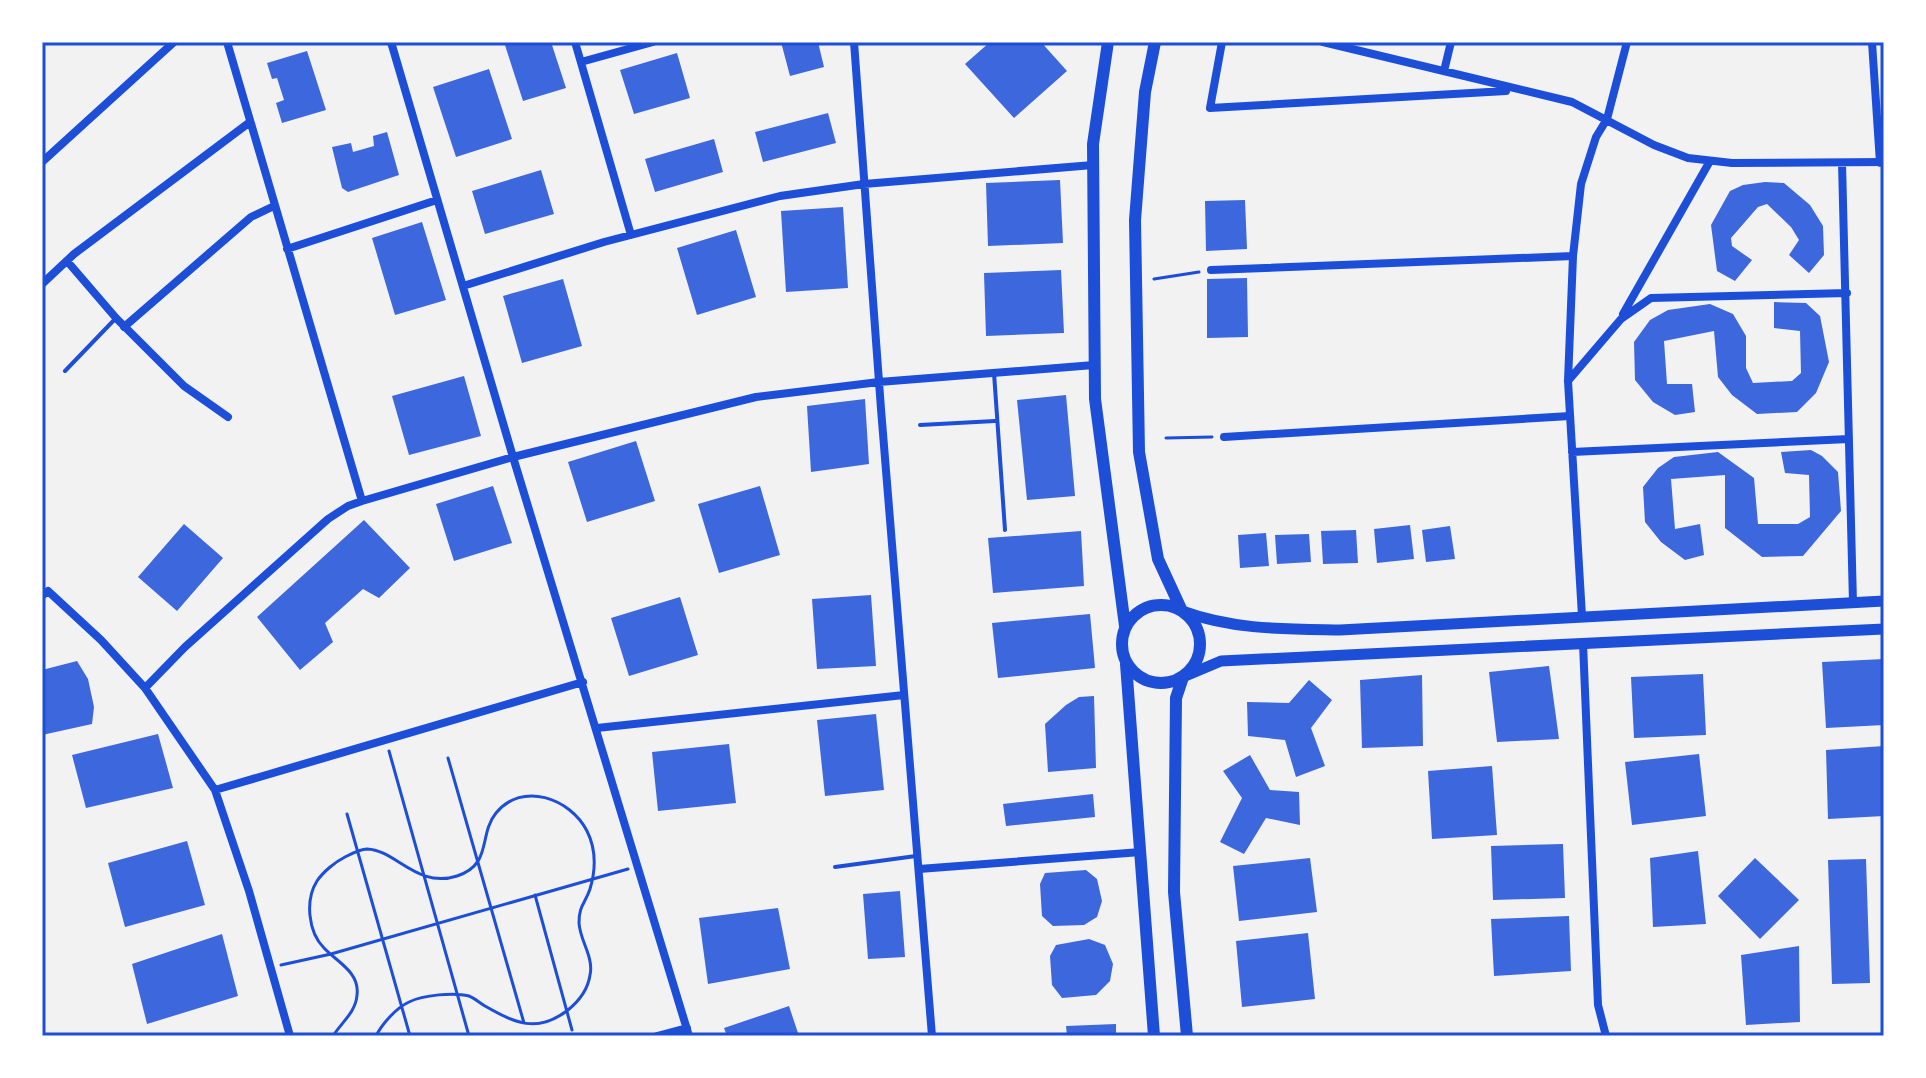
<svg xmlns="http://www.w3.org/2000/svg" width="1926" height="1078" viewBox="0 0 1926 1078" font-family="Rubik,sans-serif">
<style>
.building{fill:#3d67dc}
.lines{fill:none;stroke-linecap:round;stroke-linejoin:round}
.path{stroke:#1d4ed8;stroke-width:3}
.service{stroke:#1d4ed8;stroke-width:4}
.minor{stroke:#1d4ed8;stroke-width:8}
.secondary{stroke:#1d4ed8;stroke-width:11}
.primary{stroke:#1d4ed8;stroke-width:12}
.neatline{fill:none;stroke:#1d4ed8;stroke-width:3}
</style>
<rect width="100%" height="100%" fill="#f2f2f2"/>
<path class="building" d="M504,42h47l15,46 -43,13z
M781,42h37l6,25 -34,9z
M990,42h51l26,29 -53,47 -49,-54z
M307,51l19,59 -44,13 -6,-20 8,-3 -7,-22 -5,1 -5,-16z
M677,53l13,45 -56,16 -14,-44z
M489,69l23,70 -56,18 -23,-70z
M828,113l8,30 -73,19 -8,-30z
M387,132l12,43 -51,17 -6,-4 -10,-41 19,-4 2,9 21,-6 -1,-10z
M714,139l9,33 -68,20 -10,-33z
M541,170l13,44 -69,20 -13,-43z
M1060,180l3,63 -75,3 -2,-63z
M1765,182l19,1 26,22 13,21 1,29 -15,18 -20,-18 10,-15 -8,-13 -24,-23 -9,3 -27,31 1,8 20,14 -17,21 -18,-10 -6,-46 19,-34 13,-6z
M1245,200l2,49 -41,2 -1,-50z
M843,207l5,81 -62,4 -5,-81z
M422,222l24,78 -51,15 -23,-77z
M736,230l20,67 -59,18 -20,-67z
M1061,270l3,63 -78,3 -2,-63z
M1247,278l1,59 -41,1v-59z
M563,279l19,67 -60,17 -19,-67z
M1774,302l32,1 14,13 9,46 -13,31 -19,19 -40,2 -25,-19 -14,-18 -4,-46 -50,10 3,43h25l3,28 -20,3 -22,-13 -18,-22 -1,-38 16,-22 18,-10 42,-6 23,10 13,22v32l7,15 39,-2 9,-8 -1,-42 -26,-3z
M464,376l17,60 -72,19 -17,-59z
M1066,395l9,101 -48,4 -10,-100z
M865,399l4,65 -58,8 -4,-66z
M636,441l19,60 -68,21 -19,-60z
M1811,450l11,6 16,16 3,39 -38,45 -41,1 -37,-29v-53l-54,4 4,50 25,-5 4,31 -19,5 -24,-18 -16,-20 -2,-35 15,-19 16,-11 44,-5 36,26 4,46h40l12,-7 -1,-42 -24,-2 -4,-21z
M493,486l19,57 -58,18 -18,-57z
M760,486l20,69 -61,18 -21,-69z
M364,520l46,48 -31,30 -16,-9 -38,34 8,19 -33,28 -43,-53z
M184,524l39,34 -46,53 -39,-34z
M1410,525l4,34 -37,4 -3,-34z
M1450,526l5,33 -29,3 -4,-32z
M1356,530l2,33 -35,1 -2,-33z
M1081,531l3,55 -91,7 -5,-55z
M1266,533l3,33 -29,2 -2,-33z
M1309,534l2,28 -34,2 -2,-29z
M871,595l5,71 -59,3 -5,-70z
M680,597l18,58 -69,21 -18,-58z
M1090,614l5,54 -97,10 -6,-55z
M1884,659v66l-58,3 -4,-66z
M77,661l11,18 6,28 -2,17 -50,11v-65z
M1549,666l10,73 -62,3 -8,-70z
M1703,674l3,61 -72,3 -3,-61z
M1422,675l1,71 -61,2 -2,-68z
M1309,680l23,20 -21,28 14,38 -29,11 -11,-37 -37,-4 -1,-34 42,1z
M1094,696l2,72 -48,4 -3,-48 21,-19 13,-8z
M876,714l8,76 -59,6 -8,-76z
M158,734l15,54 -87,20 -14,-53z
M729,744l7,59 -78,8 -6,-59z
M1884,746v70l-56,3 -2,-69z
M1699,754l7,62 -74,9 -7,-63z
M1250,755l20,35 29,2 1,33 -34,-7 -22,36 -24,-12 22,-44 -19,-27z
M1492,766l5,69 -65,4 -4,-68z
M1093,794l2,23 -89,9 -3,-22z
M187,841l18,64 -80,22 -17,-64z
M1563,844l2,54 -72,2 -2,-54z
M1698,851l8,73 -53,3 -3,-69z
M1310,858l7,54 -78,9 -6,-55z
M1755,858l44,42 -39,39 -42,-43z
M1866,859l4,124 -38,1 -4,-124z
M1086,870l11,9 5,22 -5,16 -13,8 -31,1 -11,-10 -2,-32 5,-11z
M900,891l5,66 -37,2 -5,-65z
M778,908l12,61 -82,15 -9,-66z
M1569,916l2,55 -77,5 -3,-57z
M1308,933l7,66 -73,8 -6,-66z
M222,934l16,62 -91,28 -15,-60z
M1089,939l16,6 8,19 -3,17 -14,14 -34,3 -10,-13 -2,-29 6,-11z
M1799,946l1,76 -54,3 -5,-70z
M789,1006l10,30h-72l-3,-8z
M1116,1024v12h-49l-1,-10z"/>
<g class="lines">
<path class="path" d="M1154,279l45,-7
M1166,438l46,-1
M389,751l80,285
M448,758l76,265
M347,814l63,222
M535,895l37,135
M281,965l50,-11 297,-85
M333,1036c8,-13 23,-24 24,-41 3,-23 -20,-33 -33,-47 -16,-16 -19,-48 -7,-67 6,-9 18,-19 28,-24 6,-3 15,-8 22,-8 29,1 50,40 90,27 36,-12 21,-41 39,-63 26,-32 74,-15 91,18 9,18 9,38 3,58 -5,15 -11,16 -11,34 1,18 15,34 11,52 -2,14 -11,26 -22,35 -31,24 -53,13 -83,-4 -5,-3 -11,-8 -16,-10 -15,-4 -46,-1 -60,6 -13,6 -27,22 -33,34"/>
<path class="service" d="M65,371l51,-53
M994,373l11,157
M920,425l75,-4
M835,867l81,-11"/>
<path class="minor" d="M227,42l135,459
M391,42l122,415 176,579
M575,42l56,193
M854,42l27,367 51,627
M1222,42l-12,66 296,-17
M1323,42l249,60 82,43 34,13 44,5 152,-1
M1872,42l8,121
M581,62l72,-20
M1444,71l7,-29
M42,162l132,-120
M1842,163l11,440
M287,249l150,-49
M67,261l49,57 68,68 44,31
M1211,270l362,-14
M42,284l32,-30 176,-132
M463,286l141,-44 176,-46 84,-12 229,-19
M1623,314l87,-153
M124,327l127,-110 23,-11
M1568,381l53,-62 30,-21 196,-5
M1224,437l346,-21
M1572,452l277,-13
M42,596l6,-5 53,49 44,48 70,102 34,101 41,145
M1582,616l-14,-235 5,-125 8,-72 15,-47 11,-18 20,-77
M1583,643l15,362 8,31
M145,688l40,-41 143,-128 20,-13 14,-5 151,-44 243,-60 123,-15 215,-17
M597,728l307,-33
M215,790l368,-108
M919,869l222,-17
M657,1036l30,-8"/>
<path class="secondary" d="M1182,611c52,19 103,18 158,19l544,-29
M1183,677l38,-16 663,-32"/>
<path class="primary" d="M1108,42l-15,102 2,255 30,227
M1155,42l-10,50 -10,128 4,232 19,107 24,52
M1122 644a39 39 0 1 1 78 0a39 39 0 1 1-78 0Z
M1126,664l28,372
M1183,677l-7,21 -2,194 13,144"/>
</g>
<rect width="1926" height="1078" fill="none" stroke="#ffffff" stroke-width="88"/>
<rect x="44" y="44" width="1838" height="990" class="neatline"/>
</svg>
